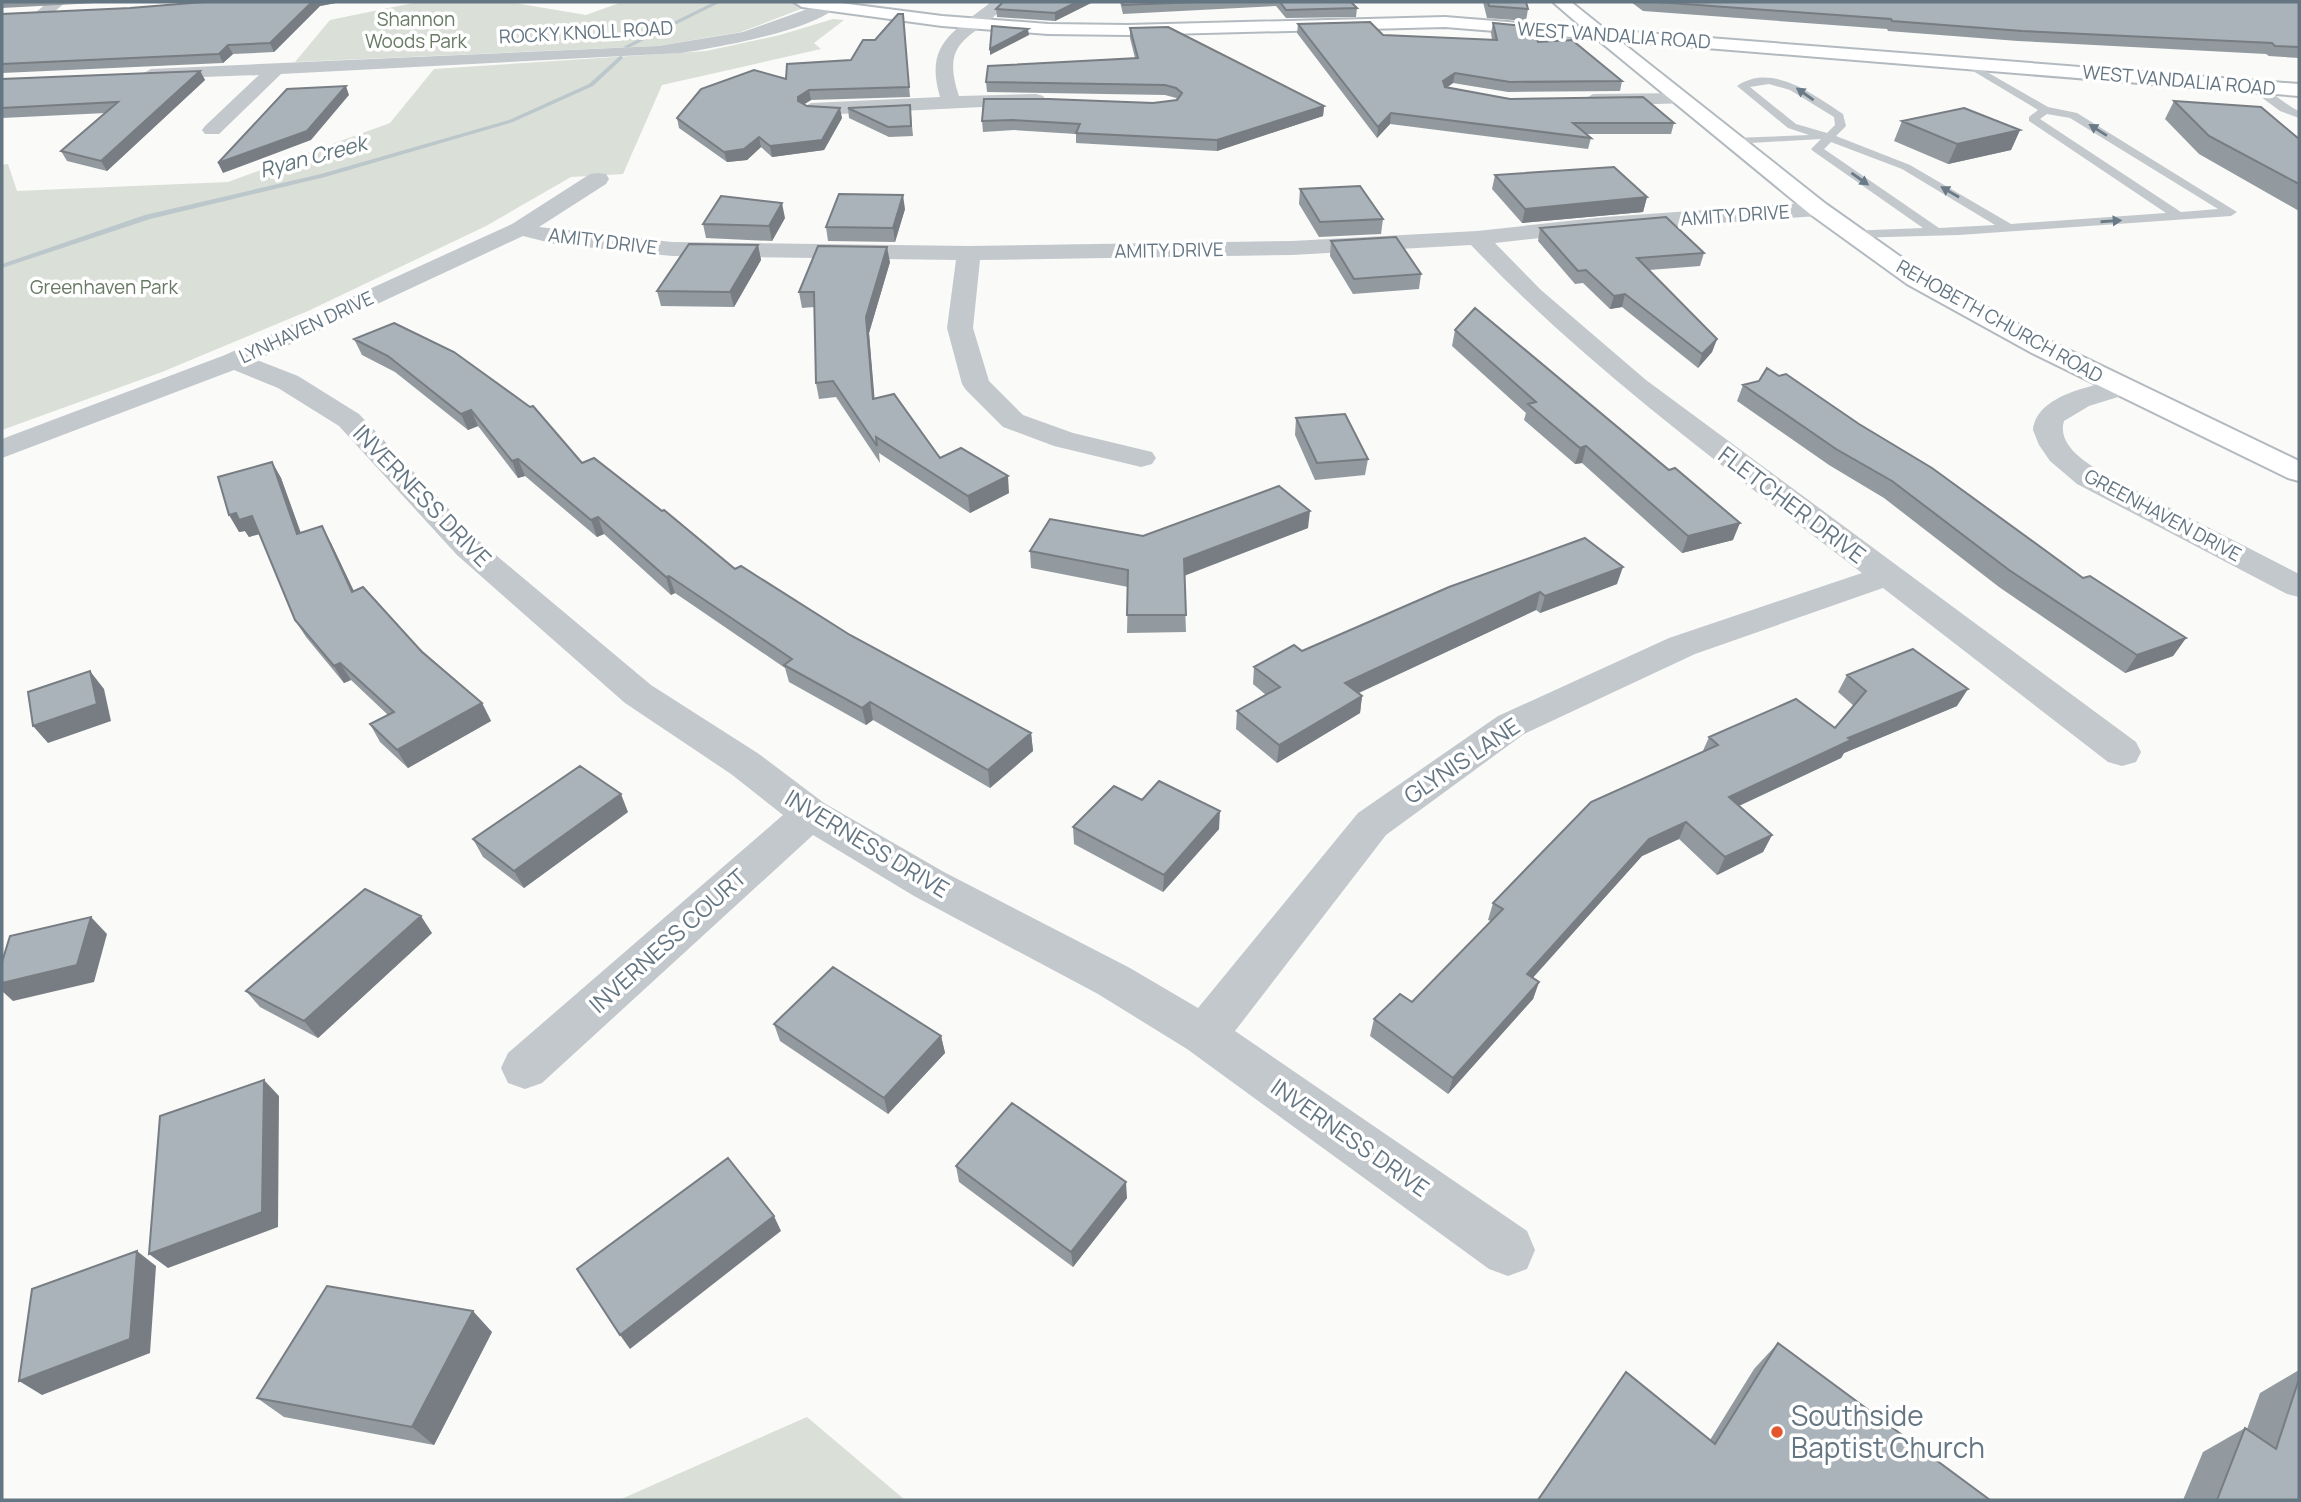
<svg xmlns="http://www.w3.org/2000/svg" width="2301" height="1502" viewBox="0 0 2301 1502" font-family="Manrope,sans-serif">
<style>
.green{fill:#dadfd7}
.lines{fill:none;stroke-linecap:round;stroke-linejoin:round}
.stream{fill:#bbc7cb;fill-rule:evenodd}
.secondary-casing{stroke:#b3babf;stroke-width:4}
.lane{fill:#c3c8cc;fill-rule:evenodd}
.street{fill:#c3c8cc;fill-rule:evenodd}
.secondary{fill:#fff;fill-rule:evenodd}
.wall{fill:#929a9f}
.shaded-wall{fill:#777d82}
.building{fill:#aab3b9;stroke:#777d82;stroke-width:2}
.oneway{fill:#6a7a87}
.poi-dot{fill:#e4572e;stroke:#fff;stroke-width:2.5}
.labels{text-anchor:middle;stroke-width:7;stroke-linejoin:round;paint-order:stroke}
.far-park-label{font-size:19px;fill:#687a64;stroke:#fff}
.far-street-label{font-size:19px;fill:#657683;stroke:#fff}
.far-water-label{font-size:21px;font-style:italic;fill:#60757c;stroke:#fff}
.street-label{font-size:23px;fill:#657683;stroke:#fff}
.near-poi-label{font-size:28px;fill:#657683;stroke:#fff;text-anchor:start}
</style>
<rect width="100%" height="100%" fill="#fafaf8"/>
<path class="green" d="M622,2h197l-78,30 -84,14 -362,16 35,-42 83,-17h102l71,12z
M833,19l11,1 -30,23 7,6 -159,36 -39,89 -52,3 -85,49 -178,85 -146,61 -160,58v-265l6,-1 9,27 211,-9 162,-59 44,-54 272,-18 74,-16z
M807,1417l98,83h-286z"/>
<g class="lines">
<path class="stream" d="M714,2h7l-93,46 -5,-1z
M621,55l2,3 -30,28 -80,36 -188,55 -175,42 -148,49v-4l143,-49 176,-41 188,-54 80,-36z"/>
<defs>
<path id="secondary" d="M794,2h39l109,14 106,8 80,1 317,-8 138,11 -30,-26h18l35,28 693,54v12l-679,-55 206,163 99,70 125,67 249,120v20l-11,-3 -256,-125 -125,-69 -97,-70 -213,-175 -152,-12 -317,8 -80,-1 -106,-8 -140,-19z"/>
</defs>
<use href="#secondary" class="secondary-casing"/>
<path class="lane" d="M1966,60l82,47 29,6 160,99 -6,4 -272,19 -108,3 -4,-1v-6l76,-3 -110,-77 -2,-2 10,-10 -87,5 -6,-3 6,-3 75,-3 -21,-7 -51,-42c35,-24 77,9 106,28l3,12 -10,10 74,29 101,59 155,-11 -137,-92v-4l9,-7 -75,-45v-4zM1769,84l21,6 44,27 1,8 -8,8 -31,-9 -46,-37zM2047,114l23,4 148,91 -37,3 -141,-93zM1831,142l71,27 93,56 -56,3 -115,-79z
M2249,84c16,-1 35,21 50,27v7l-19,-7 -31,-23z"/>
<path class="street" d="M48,2h18l-17,14h-12l-2,-3z
M827,2l8,1 2,3c-21,24 -122,42 -156,47l-400,21 -62,60h-14l-3,-4 3,-4 54,-51 -108,4 -9,-5 9,-5 507,-23 85,-14z
M991,2h17c-30,38 -70,32 -49,94l77,-2 7,2 3,4 -3,4 -204,10 -28,1 -10,-6 10,-6 129,-6c-16,-54 14,-65 51,-95z
M1682,93l9,6 -2,4 -96,3 -10,-6 10,-6z
M598,173l8,1 3,5 -3,5 -67,43 133,15 297,4 323,-5 185,-10 128,-14 213,-15 8,2 3,5 -3,5 -8,2 -213,15 -110,12 46,47 105,90 490,362 5,10 -5,10 -14,4 -14,-4 -225,-174 -188,66 -171,80 -138,101 -151,196 292,200 8,19 -8,19 -19,7 -19,-7 -302,-220 -89,-55 -184,-98 -101,-61 -271,248 -17,6 -17,-6 -7,-15 7,-15 275,-238 -52,-41 -106,-71 -168,-148 -118,-129 -61,-38 -44,-18 -232,88v-19l223,-84 287,-131 78,-50zM523,236l32,8 117,12 284,4 -9,68 15,56 4,6 37,37 51,19 87,21 11,-3 4,-6 -4,-6 -79,-19 -50,-18 -34,-34 -16,-53 7,-68 312,-5 179,-10c119,125 255,223 391,328l-193,65 -171,78 -140,97 -160,195 -68,-40 -186,-96 -120,-69 -65,-49 -108,-69 -172,-144 -120,-127 -61,-38 -41,-16z
M2121,379l10,2 4,6 -4,6 -42,13 -25,15c-8,26 27,45 46,56l189,97v23l-12,-3 -210,-110 -27,-23 -11,-16 -6,-15c4,-36 60,-44 88,-51z"/>
<use href="#secondary" class="secondary"/>
</g>
<path class="wall" d="M2,2h112l-112,6z
M204,2h137l-21,4 -46,46 -41,2 -10,9 -221,10v-59l128,-6z
M1003,2h90l-38,19 -58,-4 -1,-8z
M1120,2h231l6,6 -1,9 -70,1 -10,-12 -153,8z
M1483,2h43l2,7 -2,12 -39,-3z
M1631,2h668v56l-30,-2 -3,-2 -248,-13 -130,-10 -1,-2 -244,-18z
M1493,23l45,19 84,39 -2,10 -112,1 -55,-9 -5,4 62,12 164,24 -3,11h-86l6,4 -3,11 -198,-25 -13,14 -80,-105 1,-9 85,11 109,5 -1,-7z
M904,24l6,73 -99,3 -7,4 38,14 -18,32 -52,7 -11,-10 -14,13 -20,2 -48,-34 -2,-10 109,-39 65,-19 24,-20z
M1130,28l194,78 -1,10 -106,35 -141,-8v-9l-62,-4 -31,2 -1,-11 171,-18 24,-3 -1,-2 -11,-3 -178,-3 -1,-10 149,-24 -5,-20z
M200,71l5,9 -98,91 -40,-10 -6,-10 45,-38 -104,5v-39z
M2174,101l125,38v72l-100,-57 -34,-35z
M910,105l3,31 -24,1 -40,-19 -1,-10z
M1902,121l118,9 -9,20 -63,14 -54,-23z
M1495,175l152,22 -4,15 -121,11 -30,-34z
M1300,189l83,30 -2,15 -62,3 -20,-33z
M905,209l-10,33 -67,-1 -2,-14z
M785,218l-13,23 -66,-3 -3,-14z
M1540,228l164,25 -4,13 -51,4 68,69 -5,13 -14,16 -76,-61 -12,2 -27,-26 -8,1 -37,-43z
M1331,241l90,33 -2,15 -66,5 -23,-38z
M758,245l3,15 -27,47 -73,-1 -4,-15z
M890,262l-21,71 5,66 66,59 69,35 -39,20 -91,-60 1,10 -44,-66 -17,2 -3,-16 -2,-76 -12,1 -3,-16z
M394,323l188,140 153,106 115,66 181,98 2,18 -43,37 -117,-68 -7,5 -77,-43 -4,-14 -110,-75 -4,2 -67,-61 -7,3 -72,-61 -7,2 -40,-52 -10,4 -73,-58 -33,-17 -8,-16z
M1455,330l278,210 -51,13 -100,-90 -7,1 -51,-44 2,-7 -74,-67z
M1743,385l340,193 103,60 -13,18 -48,17 -126,-86 -115,-89 -55,-33 -92,-64z
M1296,418l72,41 -3,16 -50,5 -20,-45z
M272,462l9,16 20,55 30,10 23,48 128,112 9,18 -83,47 -28,-26 -10,-18 18,-9 -37,-35 -7,3 -38,-46 -11,-17 -35,-86 -11,3 -4,-6 -6,1z
M1308,528l-124,48 2,56 -59,1 1,-46 -97,-19 -1,-17 113,-15z
M1617,584l-77,29 -4,-3 -177,83 3,3 -2,17 -83,50 -41,-34 1,-18 29,-16 -13,-11 1,-17 48,-16 147,-64z
M1847,675l110,31 -113,47 -3,5 -102,48 33,29 -9,17 -46,23 -38,-36 -37,17 -110,122 7,4 -6,17 -85,95 -78,-58 4,-17 38,-17 79,-81 -3,-1 5,-17 209,-150 7,-16 126,-9 19,-22 -16,-14z
M628,812l-104,76 -41,-31 -10,-18z
M1073,827l146,2 -56,63 -89,-48z
M432,933l-114,105 -58,-31 -14,-16z
M774,1024l167,12 4,17 -57,61 -108,-73z
M956,1166l171,32 -54,69 -114,-85z
M492,1332l-58,113 -150,-28 -27,-19z
M1778,1343l212,157h-453l89,-128 84,68 44,-71z
M2299,1370v130h-116l20,-48 42,-24 2,1 13,-36z"/>
<path class="shaded-wall" d="M312,2h29l-21,4 -46,46 -4,-9z
M1077,2h16l-38,19v-8z
M1028,29l1,6 -39,20v-6z
M228,45l5,9 -10,9 -4,-9z
M200,71l5,9 -98,91 -6,-10z
M1455,73l-2,10 -12,8 2,-10z
M346,86l3,9 -38,45 -88,33 -5,-10z
M809,90l2,10 -11,7v4l-2,-14z
M1324,106l-1,10 -106,35v-11z
M840,108l2,10 -18,32 -52,7 -2,-11z
M1391,113l-1,11 -13,14 1,-11z
M2020,130l-9,20 -63,14 9,-20z
M759,137l2,10 -14,13 -20,2 -3,-10z
M903,195l2,14 -10,33 -2,-14z
M1647,197l-4,15 -121,11 3,-14z
M782,203l3,15 -13,23 -3,-15z
M758,245l3,15 -27,47 -4,-15z
M887,247l3,15 -21,71 7,82 -3,-16 -7,-82z
M1625,294l-3,13 -12,2 4,-13z
M1717,339l-5,13 -14,16 4,-14z
M471,410l7,16 -10,4 -7,-16z
M1586,446l-4,17 -7,1 5,-16z
M518,459l7,17 -7,2 -6,-17z
M272,462l9,16 26,73 -10,-17z
M1008,476l1,17 -39,20 -2,-17z
M1310,511l-2,17 -125,48 1,-17z
M236,513l16,3 10,17 -13,4 -4,-6 -6,1 -10,-17z
M598,517l6,17 -7,3 -6,-17z
M1740,523l-7,17 -51,13 6,-17z
M322,526l9,17 31,66 -10,-17z
M1623,567l-6,17 -77,29 5,-17z
M669,576l6,17 -4,2 -5,-18z
M1540,592l-4,18 -193,90 2,-17z
M2186,638l-13,18 -48,17 12,-18z
M340,663l11,17 -7,3 -10,-17z
M90,671l14,18 7,32 -63,22 -15,-17z
M1968,689l-11,17 -113,47 -3,5 -120,56 8,-17 119,-59z
M1362,696l-2,17 -83,50 2,-18z
M870,702l3,18 -7,5 -4,-17z
M482,703l9,18 -83,47 -11,-18z
M1031,733l2,18 -43,37 -2,-18z
M621,794l7,18 -104,76 -10,-17z
M1220,811l-1,18 -56,63 1,-17z
M1686,822l-7,17 -37,17 -121,135 6,-17 122,-135z
M1772,835l-9,17 -46,23 8,-18z
M421,916l11,17 -114,105 -14,-17z
M91,917l16,17 -13,48 -81,19 -11,-10v-8z
M1539,982l-6,17 -85,95 5,-16z
M941,1036l4,17 -57,61 -4,-16z
M264,1080l15,16 -1,131 -110,41 -19,-14z
M1126,1182l1,16 -54,69 -2,-15z
M774,1216l7,15 -151,118 -10,-14z
M137,1251l19,15 -6,87 -108,42 -23,-14z
M473,1311l19,21 -58,113 -22,-18z"/>
<path class="building" d="M204,2h108l-42,41 -42,2 -9,9 -217,10v-50l128,-6z
M1003,2h74l-22,11 -59,-4z
M1122,2h76l-75,3z
M1280,2h71l6,6 -71,2z
M1488,2h38l2,7 -39,-3z
M1657,2h642v45l-24,-1 -3,-3 -250,-12 -130,-10 -1,-2z
M898,14h5l6,73 -100,3 -11,7v4l9,5 33,2 -18,32 -52,6 -11,-9 -15,12 -20,3 -47,-34 24,-29 53,-19 32,9 1,-15 64,-4 12,-20h12z
M1370,22l13,13 114,5 -4,-17 40,4 5,15 34,-2 50,41 -112,1 -55,-9 -12,8 2,6 65,12 133,-2 31,26h-101l18,15 -200,-25 -13,14 -80,-103z
M992,26l36,3 -38,20z
M1168,27l156,79 -107,34 -141,-7 4,-9 -67,-4 -31,1 2,-22h65l104,4 24,-3 5,-7 -6,-5 -11,-3 -179,-3 2,-16 150,-8 -8,-30z
M200,71l-99,90 -40,-10 57,-49 -116,6v-29z
M346,86l-39,45 -89,32 69,-74z
M2174,101l87,6 38,32v45l-90,-48z
M910,105l1,21 -23,1 -40,-19z
M1964,108l56,22 -63,14 -55,-23z
M1614,167l33,30 -122,12 -30,-34z
M1360,186l23,33 -63,3 -20,-33z
M839,194l64,1 -10,33 -67,-1z
M721,196l61,7 -13,23 -66,-2z
M1666,217l38,36 -67,5 80,81 -15,15 -77,-60 -11,2 -28,-26 -8,1 -38,-43z
M1396,237l25,37 -67,5 -23,-38z
M689,244l69,1 -28,47 -73,-1z
M818,246l69,1 -21,70 7,82 21,-5 46,64 21,-10 47,28 -40,20 -92,-59 1,9 -44,-65 -17,2 -2,-91h-15z
M1475,308l194,162 6,-2 65,55 -52,13 -102,-90 -6,2 -52,-44 8,-2 -81,-72z
M394,323l60,29 76,55 3,-1 49,57 12,-5 68,53 2,-1 71,59 6,-3 109,69 181,98 -43,37 -118,-68 -8,6 -78,-43 8,-6 -123,-83 -3,1 -68,-60 -7,3 -73,-61 -6,2 -41,-51 -10,4 -73,-58 -34,-17z
M1767,368l12,8 7,-2 73,50 73,44 151,110 7,-2 96,62 -49,17 -128,-85 -117,-89 -56,-32 -93,-64 16,-4z
M1345,414l23,45 -51,4 -21,-45z
M272,462l25,72 25,-8 30,66 11,-5 59,65 60,51 -85,47 -27,-26 24,-12 -54,-49 -6,3 -39,-46 -43,-104 -13,4 -3,-7 -7,2 -11,-38z
M1279,486l31,25 -126,48 2,56h-59l1,-45 -98,-19 20,-32 93,17z
M1585,538l38,29 -78,29 -5,-4 -195,91 17,13 -83,49 -42,-34 43,-24 -26,-20 40,-22 8,6 147,-64z
M1913,649l55,40 -120,49 3,2 -122,57 43,38 -47,22 -39,-35 -37,17 -122,135 12,8 -86,96 -79,-59 26,-25 12,8 91,-93 -10,-6 98,-101 127,-57 -9,-8 87,-38 39,29 31,-37 -19,-16z
M90,671l7,33 -64,22 -5,-34z
M580,766l41,28 -107,77 -41,-32z
M1159,781l61,30 -56,64 -91,-48 41,-41 28,14z
M365,889l56,27 -117,105 -58,-30z
M91,917l-14,48 -75,18v-21l8,-26z
M833,967l108,69 -57,62 -110,-74z
M264,1080l-2,132 -113,42 11,-138z
M1012,1103l114,79 -55,70 -115,-86z
M728,1158l46,58 -154,119 -43,-66z
M137,1251l-7,88 -111,42 13,-92z
M327,1286l146,25 -61,116 -155,-29z
M1778,1343l212,157h-452l88,-128 89,72z
M2299,1379v121h-82l28,-72 31,21z"/>
<defs><path id="oneway-solid" d="M-6-.8H1V-3.2L6.5 0L1 3.2V.8H-6Z" transform="scale(1.75)"/></defs>
<g class="oneway">
<use href="#oneway-solid" transform="translate(1805 94) rotate(-145)"/>
<use href="#oneway-solid" transform="translate(2098 130) rotate(-148)"/>
<use href="#oneway-solid" transform="translate(1860 179) rotate(35)"/>
<use href="#oneway-solid" transform="translate(1950 192) rotate(-150)"/>
<use href="#oneway-solid" transform="translate(2111 221) rotate(-4)"/>
</g>
<circle class="poi-dot" cx="1777" cy="1432" r="7"/>
<g class="labels">
<g class="far-park-label">
<text x="416" y="26">Shannon<tspan x="416" dy="22">Woods Park</tspan></text>
<text x="104" y="294">Greenhaven Park</text>
</g>
<g class="far-street-label">
<text transform="translate(586 32) rotate(-3)" y="7">ROCKY KNOLL ROAD</text>
<text transform="translate(1614 35) rotate(4)" y="7">WEST VANDALIA ROAD</text>
<text transform="translate(2179 80) rotate(5)" y="7">WEST VANDALIA ROAD</text>
<text transform="translate(1735 215) rotate(-4)" y="7">AMITY DRIVE</text>
<text transform="translate(603 241) rotate(7)" y="7">AMITY DRIVE</text>
<text transform="translate(1169 250) rotate(-1)" y="7">AMITY DRIVE</text>
<text transform="translate(2000 321) rotate(29)" y="7">REHOBETH CHURCH ROAD</text>
<text transform="translate(306 327) rotate(-25)" y="7">LYNHAVEN DRIVE</text>
<text transform="translate(2163 515) rotate(28)" y="7">GREENHAVEN DRIVE</text>
</g>
<g class="far-water-label">
<text transform="translate(313 157) rotate(-15)" y="7">Ryan Creek</text>
</g>
<g class="street-label">
<text transform="translate(422 496) rotate(46)" y="8">INVERNESS DRIVE</text>
<text transform="translate(1792 505) rotate(37)" y="8">FLETCHER DRIVE</text>
<text transform="translate(1462 761) rotate(-34)" y="8">GLYNIS LANE</text>
<text transform="translate(867 844) rotate(31)" y="8">INVERNESS DRIVE</text>
<text transform="translate(668 941) rotate(-42)" y="8">INVERNESS COURT</text>
<text transform="translate(1350 1138) rotate(35)" y="8">INVERNESS DRIVE</text>
</g>
<g class="near-poi-label">
<text x="1791" y="1426">Southside<tspan x="1791" dy="32">Baptist Church</tspan></text>
</g>
</g>
<rect width="2301" height="1502" fill="none" stroke="#657683" stroke-width="7"/>
</svg>
